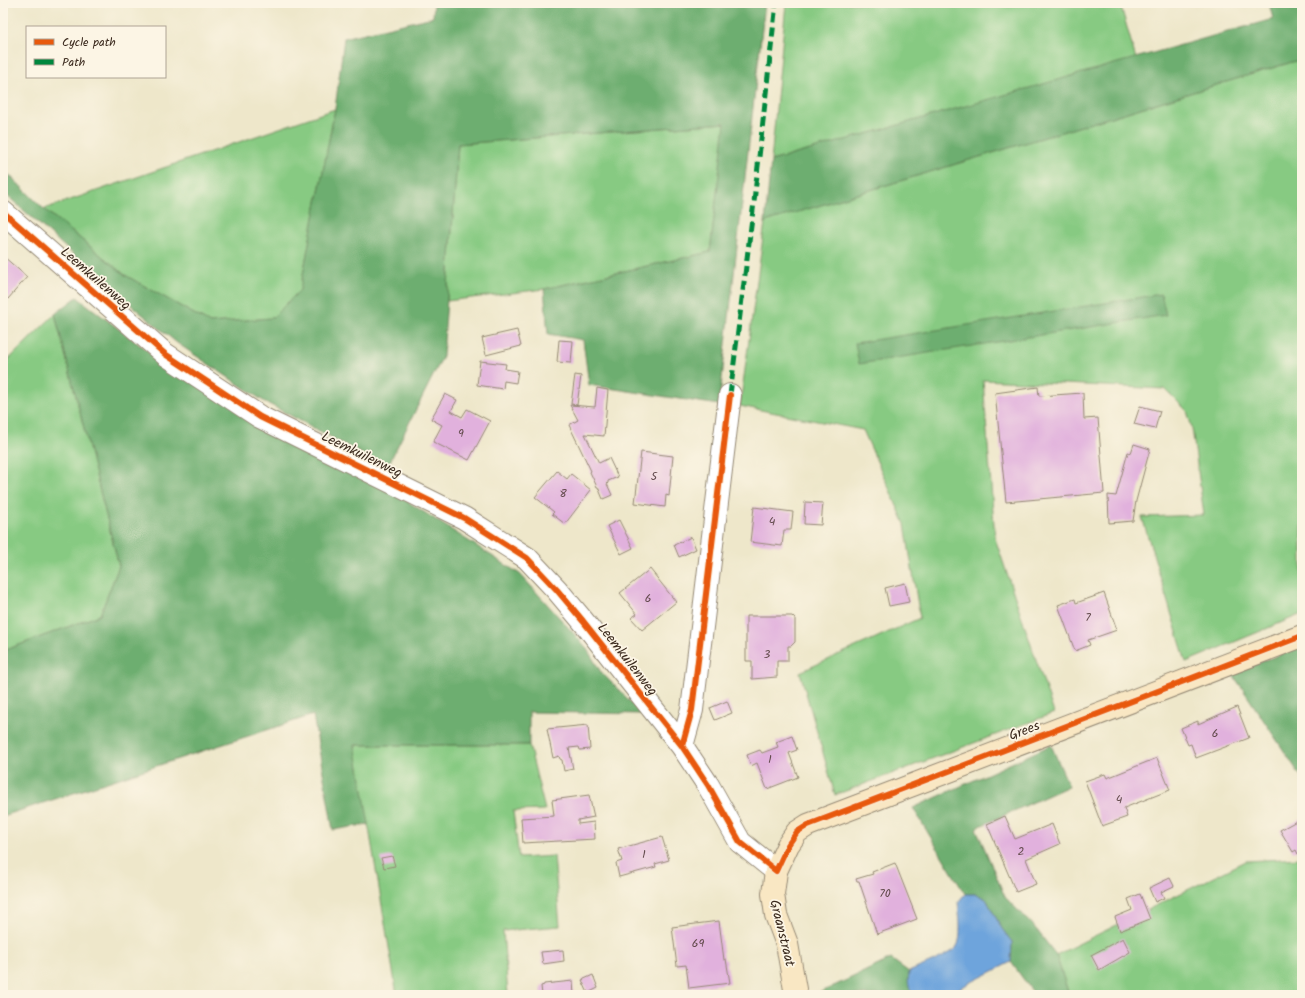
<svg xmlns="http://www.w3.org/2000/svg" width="1305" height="998" viewBox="0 0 1305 998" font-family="Kalam,sans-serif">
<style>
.green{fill:#87ca82;stroke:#617a50}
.forest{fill:#6dae70;stroke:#546c47}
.water{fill:#6ea4dc;stroke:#54677d}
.building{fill:#e1b1dd}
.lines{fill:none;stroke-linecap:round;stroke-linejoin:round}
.street-casing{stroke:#948874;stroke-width:24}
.secondary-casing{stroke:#948874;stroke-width:24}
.street{stroke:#fff;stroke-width:22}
.secondary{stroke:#f9e7c3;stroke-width:22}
.quiet{stroke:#00873e;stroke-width:5;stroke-dasharray:10 5;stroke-linecap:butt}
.cycleway-casing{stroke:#fcf5e5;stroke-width:8}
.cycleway{stroke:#e8590c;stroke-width:6}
.labels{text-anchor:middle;stroke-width:3.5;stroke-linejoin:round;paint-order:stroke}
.number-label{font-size:12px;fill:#644c4e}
.street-label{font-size:14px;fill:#3b2a1e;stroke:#fcf5e5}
</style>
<rect width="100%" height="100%" fill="#fcf5e5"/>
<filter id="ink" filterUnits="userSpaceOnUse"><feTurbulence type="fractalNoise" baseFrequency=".025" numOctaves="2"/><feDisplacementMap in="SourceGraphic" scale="8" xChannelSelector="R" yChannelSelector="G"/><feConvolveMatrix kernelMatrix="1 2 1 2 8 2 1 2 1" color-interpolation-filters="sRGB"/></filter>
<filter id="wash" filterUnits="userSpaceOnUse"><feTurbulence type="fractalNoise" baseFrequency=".012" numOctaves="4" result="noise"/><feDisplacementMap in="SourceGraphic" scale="16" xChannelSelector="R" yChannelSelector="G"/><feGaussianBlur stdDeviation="0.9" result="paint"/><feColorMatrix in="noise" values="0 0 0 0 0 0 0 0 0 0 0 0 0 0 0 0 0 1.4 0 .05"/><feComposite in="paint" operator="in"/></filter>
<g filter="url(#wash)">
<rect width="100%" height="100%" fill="#eee7ca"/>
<path class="green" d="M786,3h334l16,56 -365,102z
M1302,59v555l-116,48 -44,-145 62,-2 -12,-87 -5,-17 -22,-22 -182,-9 12,158 59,175 -219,82 -35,-123 120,-54 -15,-94 -42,-94 -123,-24 25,-184z
M335,109l-35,181 -28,28 -62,5 -85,-48 -81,-66z
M726,123l-16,129 -166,37 -97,12 11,-157z
M55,314l64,252 -19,49 -97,36v-286z
M355,745h174l16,65 -32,1 6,47 35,-2 6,70 -57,5 5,64h-111z
M1302,857v138h-233l-13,-40 190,-94 53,-3z"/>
<path class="forest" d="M434,3h331l-46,402 -130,-20 -6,-45 -35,-6 -4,-45 166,-37 15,-129 -267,21 -15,212 -56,111 -122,-65 -88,-59 -58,-48 -116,-103v-23l41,40 81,66 85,48 62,-5 28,-28 35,-181 9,-71 89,-21z
M1269,3h33v56l-537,163 6,-61 502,-142z
M1161,294l5,21 -307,49 -4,-21z
M77,297l102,78 220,121 121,78 65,72 16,26 42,42 -114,-2v33h-174l14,79 -36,6 -20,-115 -310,101v-165l97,-36 19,-49 -64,-252z
M1302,646v132l-70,-105z
M1051,745l18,41 -93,42 29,69 32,33 19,25 13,40h-34l-24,-33 1,-20 -10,-13 -16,-30 -10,-5h-11l-52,-86z
M891,959l18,13c-1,9 -2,17 6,23h-95l-1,-2z"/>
<path class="water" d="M965,894h11l10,5 16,30 10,13 -1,20 -65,33h-31c-8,-6 -7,-14 -6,-23 10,-5 40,-16 47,-24 7,-9 3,-35 2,-46z"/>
<g id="blocks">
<path class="building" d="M3,256l24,21 -19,22 -5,-5z
M517,330l4,16 -35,9 -4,-17z
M559,340l14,1 -2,22 -14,-1z
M480,361l26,3 -1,5 13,2 -2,12 -12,-2 -1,8 -26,-4z
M575,375l6,1 -4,29 -6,-1z
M1038,387l1,9 44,-3 1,26 14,-1 6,75 -98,9 -11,-109z
M597,388l11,2 -4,46 -19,-2 14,29 10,-5 9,19 -10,4v2l-1,1 5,11 -9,4 -5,-12h-1l-7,-15 1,-1 -22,-46 9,-5 -8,-15 25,2z
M445,394l12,6 -6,11 11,6 5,-8 23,12 -21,39 -36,-18 9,-17 -11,-6z
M1140,406l20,5 -5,18 -21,-5z
M1134,444l16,5 -14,52 -3,20 -24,2 -1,-28 8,1 12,-44 3,1z
M641,452l32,4 -4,40 -3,-1 -1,12 -30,-4z
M557,471l10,8 4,-5 20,16 -26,34 -13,-10 2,-2 -19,-15z
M805,502l18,1 -2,22 -17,-1z
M754,507l39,5 -2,18h-7l-2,16 -32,-4z
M619,520l14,28 -12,6 -14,-28z
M691,537l5,12 -17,8 -5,-12z
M650,569l26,33 -34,28 -11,-12 6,-4 -17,-21z
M905,583l4,19 -20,4 -4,-18z
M1104,593l13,37 -29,10 2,5 -15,6 -17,-46 17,-6 1,4z
M746,616h46l3,3v23l-4,4h-3v15h-11v16l-25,2v-18h-6z
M727,701l5,12 -17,7 -5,-12z
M1237,707l12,31 -53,20 -5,-14 -3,1 -7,-17 17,-7v3z
M588,725l2,24 -10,1 -1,-3 -10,1 4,21 -9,2 -2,-11 -2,-1 -1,-3 -6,2 -6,-29z
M792,736l5,14 -8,3 9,24 -31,12 -10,-26 -6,3 -4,-11 13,-5 2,3 16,-6 -2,-5z
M1157,758l13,32 -46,18 3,9 -25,9 -17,-45 20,-7 2,4z
M589,795l5,22 -16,3v4l16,-2 1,17 -72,4 -2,-25 33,-2 -2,-16z
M1005,816l10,23 37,-15 8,20 -34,15 10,25 -20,8 -29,-68z
M1302,818v34l-4,2 -2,-4 -3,2 -13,-22z
M662,837l7,23 -14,4 1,3 -37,10 -3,-14 6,-2 -4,-12z
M392,856l3,10 -11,2 -3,-10z
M895,863l22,56 -40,15 -18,-53h-2l-1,-2 17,-5 -1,-2z
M1170,878l4,8 -13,6 3,6 -9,4 -6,-14z
M1140,894l10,25 -30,12 -5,-14 17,-7 -4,-11z
M719,921l5,39 2,-1 4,24 -41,5 -3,-23 -9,1 -5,-39z
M1123,938l7,14 -31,18 -8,-15z
M563,950l1,11 -21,3 -2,-12z
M593,975l5,13 -10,5 -6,-13z
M573,981l1,14h-32l-1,-9 3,-1v-1z"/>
</g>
</g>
<g filter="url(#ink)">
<use href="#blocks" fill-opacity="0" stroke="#948874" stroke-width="1"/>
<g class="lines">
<defs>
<path id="street" d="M3,212l162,142 95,63 204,101 63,40 30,32 26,31 99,125 26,39 32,57 36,29
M682,746l10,-36 38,-315"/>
<path id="secondary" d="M796,995l-9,-51 -11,-29 -3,-21 3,-23 12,-26 9,-13 11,-7 494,-189"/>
</defs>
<use href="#street" class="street-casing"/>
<use href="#secondary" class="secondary-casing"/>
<use href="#street" class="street"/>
<use href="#secondary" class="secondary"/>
<path class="quiet" d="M730,395l24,-193 22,-199"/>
<defs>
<path id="cycleway" d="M3,212l162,142 95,63 204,101 63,40 30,32 26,31 99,125 26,39 32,57 36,29 12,-26 9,-13 11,-7 494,-189
M682,746l10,-36 38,-315"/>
</defs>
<use href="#cycleway" class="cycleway-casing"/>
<use href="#cycleway" class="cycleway"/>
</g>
</g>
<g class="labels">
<g class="number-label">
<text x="461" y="437">9</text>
<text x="654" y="480">5</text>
<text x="563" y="497">8</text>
<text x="772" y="525">4</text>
<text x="648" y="602">6</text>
<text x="1088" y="621">7</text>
<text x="767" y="658">3</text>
<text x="1215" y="737">6</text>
<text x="770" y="763">1</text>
<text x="1119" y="803">4</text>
<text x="1021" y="855">2</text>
<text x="644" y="858">1</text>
<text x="885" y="897">70</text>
<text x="698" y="947">69</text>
</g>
<g class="street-label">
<text transform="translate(96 278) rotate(41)" y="5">Leemkuilenweg</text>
<text transform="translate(362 454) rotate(26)" y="5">Leemkuilenweg</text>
<text transform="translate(628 659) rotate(52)" y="5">Leemkuilenweg</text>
<text transform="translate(1024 730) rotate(-21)" y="5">Grees</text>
<text transform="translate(783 933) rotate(76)" y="5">Graanstraat</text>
</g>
</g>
<rect width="1305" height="998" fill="none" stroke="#fcf5e5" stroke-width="16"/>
<rect x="26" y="26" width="140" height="52" fill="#fcf5e5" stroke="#afa495"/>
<rect x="34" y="39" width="20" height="6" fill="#e8590c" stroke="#afa495"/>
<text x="62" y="46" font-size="12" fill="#3b2a1e">Cycle path</text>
<rect x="34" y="59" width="20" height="6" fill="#00873e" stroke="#afa495"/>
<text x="62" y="66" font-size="12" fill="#3b2a1e">Path</text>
</svg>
